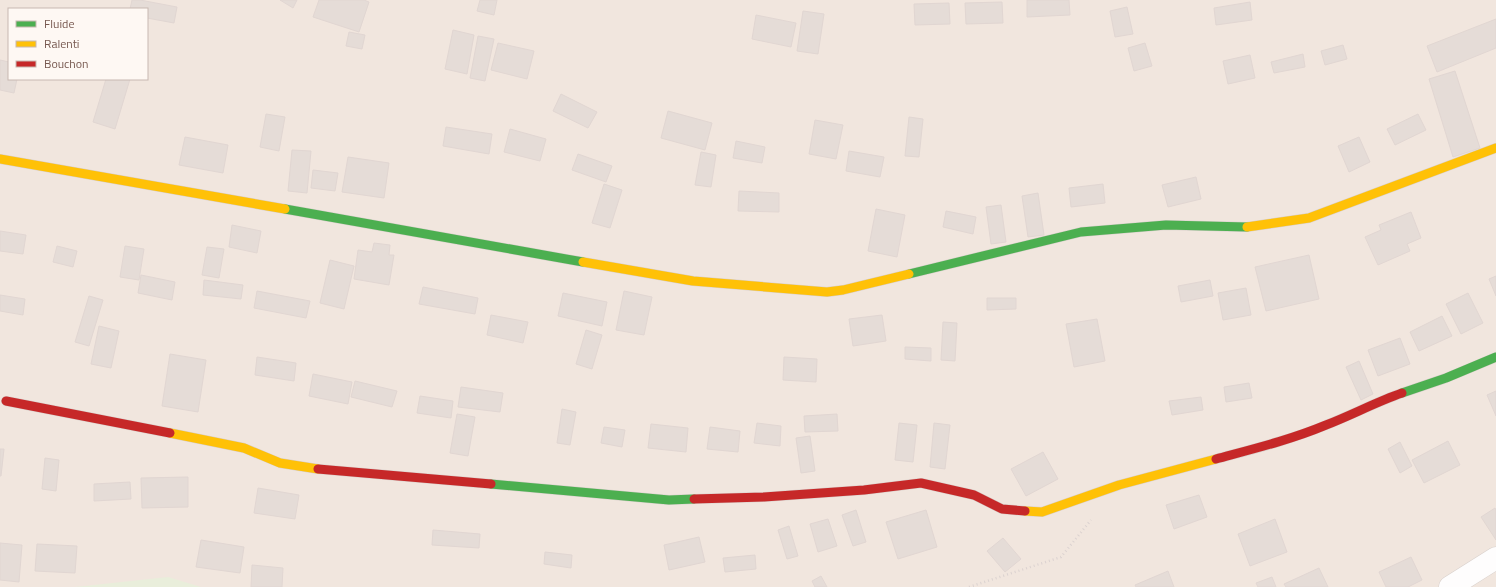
<svg xmlns="http://www.w3.org/2000/svg" width="1496" height="587" viewBox="0 0 1496 587" font-family="'Titillium Web',sans-serif">
<style>
.residential{fill:#f1e6de;fill-rule:evenodd}
.green{fill:#e9eedb}
.building{fill:#e5dcd7;stroke:#e1d6d2}
.lines{fill:none;stroke-linecap:round;stroke-linejoin:round}
.street-casing{stroke:#d8d0cc;stroke-width:23}
.fast-casing{stroke:#d8cfcb;stroke-width:10}
.slow-casing{stroke:#d8cfcb;stroke-width:10}
.jam-casing{stroke:#d8cfcb;stroke-width:10}
.path{stroke:#dbd2d0;stroke-width:2.5;stroke-dasharray:1 3;stroke-linecap:butt}
.street{stroke:#fefdfd;stroke-width:22}
.fast{stroke:#4caf50;stroke-width:9}
.slow{stroke:#ffc107;stroke-width:9}
.jam{stroke:#c62828;stroke-width:9}
</style>
<rect width="100%" height="100%" fill="#f8f4f0"/>
<path class="residential" d="M0,0h1496v587h-1496zM9,9h138v70h-138z"/>
<path class="green" d="M168,577l33,10h-126z"/>
<path class="building" d="M132,0h8l37,7 -3,16 -27,-5v-9h-17z
M280,0h17l-4,8z
M319,0h45l5,2 -10,30 -46,-15z
M480,0h17l-3,15 -17,-4z
M1027,0h42l1,15 -43,2z
M1002,2l1,21 -37,1 -1,-21z
M1250,2l2,18 -36,5 -2,-17z
M949,3l1,21 -35,1 -1,-21z
M1127,7l6,27 -18,3 -5,-26z
M803,11l21,3 -6,40 -21,-3z
M756,15l40,8 -5,24 -39,-8z
M1496,19v29l-59,24 -10,-26z
M453,30l21,5 -7,39 -22,-5z
M349,32l16,3 -3,14 -16,-3z
M478,36l16,3 -9,42 -15,-3z
M498,43l36,8 -7,28 -36,-9z
M1145,43l7,23 -18,5 -6,-23z
M1343,45l4,14 -22,6 -4,-14z
M1303,54l2,13 -31,6 -3,-11z
M1250,55l5,23 -27,6 -5,-23z
M0,60l9,2v17h8l-3,14 -14,-3z
M1455,71l25,77 -27,9 -24,-78z
M106,79h24l-15,50 -22,-7z
M561,94l36,18 -9,16 -35,-17z
M668,111l44,12 -7,27 -44,-12z
M266,114l19,3 -6,34 -19,-4z
M1418,114l8,16 -31,15 -8,-16z
M909,117l14,2 -4,38 -14,-1z
M815,120l28,5 -7,34 -27,-5z
M446,127l46,7 -3,20 -46,-8z
M510,129l36,10 -6,22 -36,-9z
M185,137l43,8 -5,28 -44,-8z
M1359,137l11,25 -21,10 -11,-26z
M736,141l29,6 -3,16 -29,-5z
M292,150l19,1 -4,42 -19,-2z
M849,151l35,6 -4,20 -34,-6z
M701,152l15,3 -5,32 -16,-2z
M578,154l34,12 -6,16 -34,-12z
M348,157l41,6 -5,35 -42,-6z
M313,170l25,3 -3,18 -24,-3z
M1196,177l5,22 -33,8 -6,-22z
M604,184l18,6 -12,38 -18,-5z
M1103,184l2,19 -34,4 -2,-19z
M739,191l40,2v19l-41,-1z
M1038,193l6,42 -16,2 -6,-41z
M1001,205l5,37 -15,2 -5,-37z
M876,209l29,6 -8,42 -29,-6z
M946,211l30,6 -3,17 -30,-7z
M1411,212l10,26 -14,6 3,7 -32,14 -13,-28 16,-7 -2,-5z
M232,225l29,6 -4,22 -28,-6z
M0,231l26,4 -3,19 -23,-3z
M374,243l16,2 -1,10h5l-5,30 -35,-6 4,-29 14,2z
M57,246l20,5 -4,16 -20,-5z
M125,246l19,3 -5,31 -19,-3z
M207,247l17,2 -5,29 -17,-3z
M1309,255l10,44 -53,12 -11,-44z
M330,260l24,6 -10,43 -24,-6z
M141,275l34,7 -3,18 -34,-7z
M1496,276v20l-7,-17z
M204,280l39,5 -2,14 -38,-4z
M1210,280l3,16 -32,6 -3,-16z
M423,287l55,11 -3,16 -56,-10z
M1246,288l5,27 -28,5 -5,-27z
M257,291l53,10 -4,17 -52,-10z
M624,291l28,6 -8,38 -28,-5z
M563,293l44,9 -5,24 -44,-10z
M1468,293l15,30 -22,11 -15,-30z
M0,295l25,4 -2,16 -23,-4z
M89,296l14,4 -14,46 -14,-4z
M987,298h29v11l-29,1z
M491,315l37,7 -5,21 -36,-8z
M882,315l4,26 -33,5 -4,-27z
M1442,316l10,20 -33,15 -9,-19z
M1097,319l8,42 -31,6 -8,-43z
M943,322l14,1 -2,38 -14,-1z
M99,326l20,5 -8,37 -20,-4z
M586,330l16,5 -10,34 -16,-5z
M1400,338l10,26 -32,12 -10,-26z
M905,347l26,1v13l-26,-2z
M170,354l36,6 -8,52 -36,-6z
M257,357l39,6 -2,18 -39,-6z
M784,357l33,2 -1,23 -33,-2z
M1359,361l14,33 -12,6 -15,-33z
M313,374l39,8 -4,22 -39,-8z
M355,381l42,10 -5,16 -41,-10z
M1249,383l3,15 -26,4 -2,-15z
M461,387l42,6 -3,19 -42,-5z
M1496,391v25l-9,-21z
M420,396l33,5 -2,17 -34,-5z
M1201,397l2,13 -31,5 -3,-14z
M562,409l14,3 -6,33 -13,-2z
M457,414l18,3 -7,39 -18,-3z
M837,414l1,17 -33,1 -1,-16z
M757,423l24,3 -1,20 -26,-3z
M899,423l18,2 -4,37 -18,-2z
M934,423l16,2 -5,44 -15,-2z
M651,424l37,4 -2,24 -38,-4z
M604,427l21,3 -3,17 -21,-4z
M710,427l30,4 -2,21 -31,-3z
M810,436l5,35 -14,2 -5,-35z
M1448,441l12,24 -36,18 -12,-23z
M1400,442l12,24 -12,7 -12,-24z
M0,449h4l-3,27h-1z
M1043,452l15,27 -32,17 -15,-27z
M45,458l14,2 -3,31 -14,-2z
M188,477v30l-46,1 -1,-30z
M130,482l1,17 -37,2v-17z
M258,488l41,7 -4,24 -41,-6z
M1199,495l8,22 -33,12 -8,-24z
M1495,508l1,2v30l-15,-23z
M856,510l10,32 -13,4 -11,-31z
M926,510l11,37 -39,12 -12,-37z
M828,519l9,27 -19,6 -8,-28z
M1275,519l12,33 -37,14 -12,-32z
M789,526l9,30 -11,3 -9,-29z
M433,530l47,4 -1,14 -47,-3z
M699,537l6,25 -36,8 -5,-25z
M1003,538l18,21 -16,13 -18,-21z
M201,540l43,7 -4,26 -44,-6z
M0,543l22,2 -3,37 -19,-2z
M37,544l40,2 -2,27 -40,-2z
M545,552l27,3 -1,13 -27,-4z
M755,555l1,14 -31,3 -2,-14z
M1411,557l11,23 -14,7h-22l-7,-15z
M252,565l31,3 -1,19h-31z
M1319,568l9,19h-42l-2,-3z
M1168,571l6,16h-38l-1,-2z
M821,576l6,11h-12l-3,-6z
M1272,577l4,10h-18l-2,-4z"/>
<g class="lines">
<defs>
<path id="street" d="M1450,587l46,-29"/>
<path id="fast" d="M285,209l298,53
M909,274l172,-42 85,-7 81,2
M1402,393l44,-15 50,-21
M491,484l178,16 25,-1"/>
<path id="slow" d="M0,159l285,50
M1247,227l62,-9 187,-70
M583,262l110,19 134,11 16,-2 66,-16
M170,433l74,15 36,15 38,6
M1025,511l17,1 77,-27 97,-26"/>
<path id="jam" d="M6,401l164,32
M1216,459c37,-10 74,-19 110,-34 26,-10 50,-23 76,-32
M318,469l173,15
M694,499l70,-2 100,-7 57,-7 53,12 28,14 23,2"/>
</defs>
<use href="#street" class="street-casing"/>
<use href="#fast" class="fast-casing"/>
<use href="#slow" class="slow-casing"/>
<use href="#jam" class="jam-casing"/>
<path class="path" d="M969,587l92,-30 30,-37"/>
<use href="#street" class="street"/>
<use href="#fast" class="fast"/>
<use href="#slow" class="slow"/>
<use href="#jam" class="jam"/>
</g>
<rect x="8" y="8" width="140" height="72" fill="#fef8f3" stroke="#c8b8b1"/>
<rect x="16" y="21" width="20" height="6" fill="#4caf50" stroke="#c8b8b1"/>
<text x="44" y="28" font-size="12" fill="#77584f">Fluide</text>
<rect x="16" y="41" width="20" height="6" fill="#ffc107" stroke="#c8b8b1"/>
<text x="44" y="48" font-size="12" fill="#77584f">Ralenti</text>
<rect x="16" y="61" width="20" height="6" fill="#c62828" stroke="#c8b8b1"/>
<text x="44" y="68" font-size="12" fill="#77584f">Bouchon</text>
</svg>
